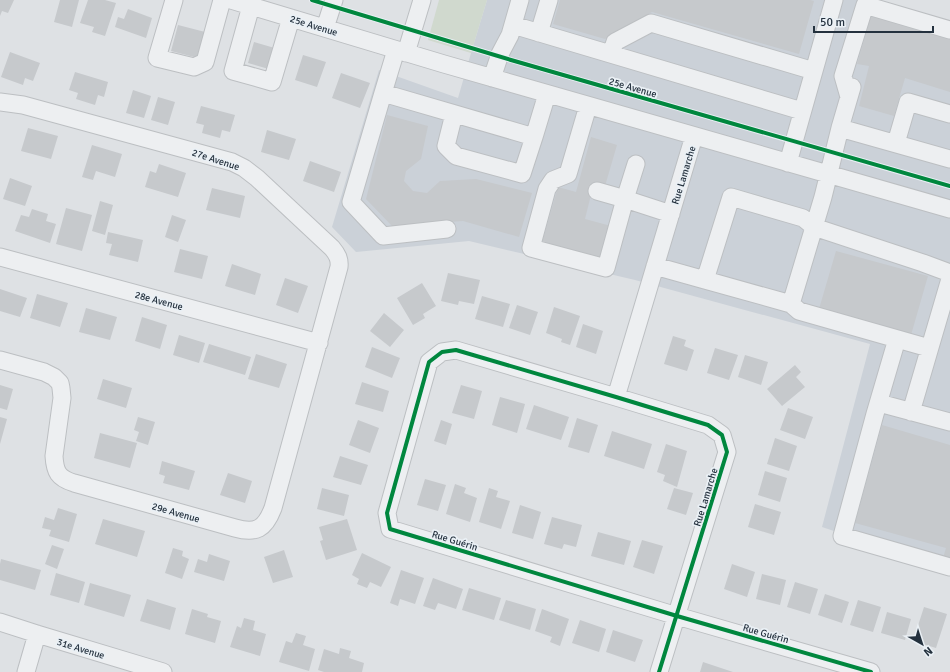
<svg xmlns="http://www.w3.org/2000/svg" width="950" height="672" viewBox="0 0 950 672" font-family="Signika,sans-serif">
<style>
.built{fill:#cbd1d8}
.green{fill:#d0d9ce}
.building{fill:#c6c9cc}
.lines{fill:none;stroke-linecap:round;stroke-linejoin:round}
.minor-casing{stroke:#bcbfc2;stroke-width:19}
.minor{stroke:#edeff1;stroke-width:17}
.cycleway-casing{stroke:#eaf0f5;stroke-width:6}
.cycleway{stroke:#00873e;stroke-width:4}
.labels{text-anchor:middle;stroke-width:3.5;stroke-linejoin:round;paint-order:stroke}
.street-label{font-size:10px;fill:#24313e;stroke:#eaf0f5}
</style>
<rect width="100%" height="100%" fill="#dee1e4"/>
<path class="built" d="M487,0h377l86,25v545l-128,-43 48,-183 -235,-64 -166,-39 -113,11 -24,-25 47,-157 79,28 13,-45z"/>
<path class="green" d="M439,0h48l-16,53 -43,-13z"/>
<path class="building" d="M0,0h14l-6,13 -6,-2 -2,5z
M60,0h19l-7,27 -18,-5z
M88,0h17l11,3 -11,33 -13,-4 2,-5 -14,-4z
M560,0h250l4,1 -15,53 -147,-42 -47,27 -52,-15z
M128,9l24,9 -6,20 -31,-11 3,-10 6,2z
M871,16l79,23v53l-45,-14 -11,38 -35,-10 10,-40 -12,-2z
M178,25l31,8 -7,26 -31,-8z
M254,42l24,7 -6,21 -24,-7z
M10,52l30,11 -7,18 -8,-3 -2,7 -22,-8z
M303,55l23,7 -9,25 -22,-7z
M75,72l33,10 -4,15 -6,-2 -3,10 -19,-6 2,-6 -9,-3z
M341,73l29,10 -10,25 -28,-10z
M133,90l18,6 -7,22 -18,-5z
M158,97l17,5 -7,23 -17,-5z
M201,106l34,9 -5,17 -8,-2 -2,8 -18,-5 2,-8 -8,-2z
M387,115l41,11 -7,33 -15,12 -2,10 9,10 14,2 13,-12 36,-2 56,14 -13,44 -56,-16 -71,5 -26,-27z
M28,128l30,8 -7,23 -30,-8z
M267,130l29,9 -7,21 -28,-8z
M591,137l26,8 -12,41 -11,-3 -9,36 26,7 -10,36 -60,-16 17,-59 18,5z
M92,145l30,9 -7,23 -19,-6 -3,9 -11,-3z
M310,161l31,11 -7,20 -31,-11z
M159,164l27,9 -8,24 -33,-10 5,-16 6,2z
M10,178l22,8 -7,20 -22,-7z
M212,188l33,8 -5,22 -34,-8z
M100,201l13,4 -8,30 -13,-4z
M66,208l26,7 -10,36 -26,-7z
M32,209l16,5 -2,7 10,3 -6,19 -35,-12 6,-16 8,2z
M172,215l14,5 -8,22 -13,-5z
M108,232l35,8 -5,22 -29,-7 3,-11 -6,-1z
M180,249l28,7 -6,23 -28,-7z
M836,251l92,25 -17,59 -92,-26z
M232,264l29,10 -6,21 -30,-9z
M448,273l32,7 -6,24 -15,-3 -1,4 -17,-4z
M285,278l23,8 -10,27 -22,-8z
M422,283l14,23 -13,8 2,4 -12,7 -16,-27z
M0,289l27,9 -7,19 -20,-6z
M37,294l31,9 -8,24 -30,-9z
M482,296l28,8 -7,23 -28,-8z
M517,305l21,7 -8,23 -21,-7z
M554,307l26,9 -10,29 -9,-3 1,-3 -16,-6z
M86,308l31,9 -7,23 -31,-8z
M384,313l20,17 -14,17 -20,-16z
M142,317l25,8 -7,24 -25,-8z
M583,324l20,7 -7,23 -20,-7z
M179,335l26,8 -6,20 -26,-8z
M673,336l13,4 -2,6 10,4 -7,21 -23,-7z
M209,344l42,13 -6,18 -42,-13z
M372,347l28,11 -8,20 -27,-11z
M715,348l23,7 -9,25 -22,-7z
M256,354l31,10 -8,24 -31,-9z
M745,355l23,7 -7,23 -23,-8z
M795,365l6,7 -5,5 9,10 -23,19 -15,-17z
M103,379l29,9 -6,20 -29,-9z
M362,382l27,9 -6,21 -28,-8z
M0,385l13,4 -6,21 -7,-2z
M461,385l21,6 -8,28 -22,-6z
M500,397l25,7 -8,29 -25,-8z
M534,405l35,12 -8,23 -35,-11z
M788,408l25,9 -8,22 -25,-9z
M0,417l7,2 -7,25z
M138,417l17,5 -7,23 -12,-4 3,-9 -5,-2z
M577,418l21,7 -9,28 -21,-6z
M358,420l21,8 -9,25 -21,-8z
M441,420l11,4 -6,21 -12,-4z
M882,425l68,20v115l-7,-2 3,-10 -91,-25z
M612,431l40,13 -8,25 -40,-13z
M100,433l37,10 -7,25 -36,-10z
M775,438l22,8 -8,25 -22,-7z
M666,444l21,7 -10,36 -14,-6 2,-6 -8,-3z
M340,456l28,9 -7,20 -28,-8z
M162,461l33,10 -6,19 -26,-7 2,-7 -6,-2z
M765,471l22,7 -7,24 -22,-7z
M228,473l24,8 -7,22 -25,-8z
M425,479l21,6 -8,26 -21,-6z
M455,484l11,4 -2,5 13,5 -7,24 -24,-8z
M322,488l27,7 -5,21 -27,-7z
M489,488l9,3 -2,6 14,4 -9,28 -22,-7z
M674,488l19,5 -7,22 -19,-6z
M755,504l26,8 -7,23 -26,-8z
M520,505l21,7 -8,27 -21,-6z
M58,508l19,6 -8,28 -20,-6 2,-6 -9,-2 3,-11 9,3z
M552,517l30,8 -6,22 -12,-3 -2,5 -18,-5z
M103,519l42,12 -8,26 -42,-13z
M347,519l10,31 -31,10 -6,-19 3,-1 -4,-13z
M598,532l33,9 -7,24 -33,-9z
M642,540l21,6 -9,28 -21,-7z
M52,545l12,4 -7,20 -12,-5z
M173,548l10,3 -1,5 7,3 -7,20 -17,-6z
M284,550l9,27 -20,6 -9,-26z
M362,553l29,14 -10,20 -11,-5 -3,6 -10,-4 2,-5 -7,-4z
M209,554l21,7 -6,20 -30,-9 4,-13 9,3z
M1,559l40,11 -6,20 -35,-10v-16z
M732,564l23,8 -8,25 -23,-8z
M401,570l23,8 -9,26 -15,-5 -2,7 -8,-3z
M56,573l29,9 -6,21 -29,-8z
M762,574l24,6 -6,25 -24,-6z
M433,578l30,11 -7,20 -18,-6 -3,7 -12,-4z
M795,582l23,7 -8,25 -23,-7z
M90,583l41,12 -7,22 -40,-12z
M469,588l32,10 -7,22 -32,-10z
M825,594l24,8 -7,21 -24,-8z
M147,599l29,9 -6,22 -30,-9z
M506,600l30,9 -6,21 -31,-10z
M858,600l23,7 -8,25 -23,-7z
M924,607l23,7 -11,34 -23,-7z
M192,609l16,5 -1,3 14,4 -6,22 -30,-9z
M542,609l27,10 -9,27 -10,-4 2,-5 -17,-6z
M887,612l24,7 -6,21 -24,-7z
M244,618l11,3 -2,9 13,4 -6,22 -30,-9 7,-21 4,2z
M580,620l26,9 -7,23 -27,-9z
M613,630l30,10 -8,22 -29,-10z
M296,633l10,3 -3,9 12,4 -6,22 -30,-9 7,-21 6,2z
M340,648l11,3 -2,7 15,5 -2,9h-38l-6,-2 6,-21 15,5z
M703,662l30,10h-33z"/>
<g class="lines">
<defs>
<path id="minor" d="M174,0l-17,58 37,9 11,-5 17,-62
M231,0l213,64 506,145
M251,6l-18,65 39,11 19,-64
M513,25l289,86
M325,28l9,-28
M539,33l10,-33
M396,50l-13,43 151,44 13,-43
M406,53l16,-53
M611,54l4,-12 36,-19 163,48
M492,78l8,-24 10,-19 10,-35
M383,93l-32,109 32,34 64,-7
M849,97l-6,-21 22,-71 85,25
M0,102l23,3 209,57 12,6 13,10 75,70c5,6 8,11 7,19l-66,241c-8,21 -17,26 -38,20l-161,-45c-16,-5 -19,-11 -20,-27l8,-58 -1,-10 -1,-5 -6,-6 -10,-5 -44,-12
M588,106l-20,68 -15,6 -6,9 -16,59 75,20 19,-69 46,15
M454,114l-8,32 10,10 66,18 12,-37
M840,128l12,-41
M896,143l12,-41 42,12
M788,163l46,-163
M597,191l28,8 11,-35
M0,257l319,86
M655,266l50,14 26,-83 72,21 11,9 109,36 27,10
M705,280l86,24 8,7 130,37
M791,304l32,-107 17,-69 110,31
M897,339l-22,75 -33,122 108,31
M616,397l78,-261
M879,403l71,19
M911,412l39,-133
M0,622l37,12 126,38
M26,672l11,-38
M659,672l68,-220 -5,-17 -14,-10 -92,-28 -160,-47 -14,2 -13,10 -42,151 3,16 287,87 194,56"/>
</defs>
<use href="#minor" class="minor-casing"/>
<use href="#minor" class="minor"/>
<defs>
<path id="cycleway" d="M312,0l199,60 439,126
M659,672l68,-220 -5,-17 -14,-10 -92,-28 -160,-47 -14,2 -13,10 -42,151 3,16 287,87 194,56"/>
</defs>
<use href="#cycleway" class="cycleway-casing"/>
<use href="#cycleway" class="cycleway"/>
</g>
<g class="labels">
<g class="street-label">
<text transform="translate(314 25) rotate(17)" y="4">25e Avenue</text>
<text transform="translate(633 87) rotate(16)" y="4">25e Avenue</text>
<text transform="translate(216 159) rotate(18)" y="4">27e Avenue</text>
<text transform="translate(683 175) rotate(-73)" y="4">Rue Lamarche</text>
<text transform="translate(159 300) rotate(15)" y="4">28e Avenue</text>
<text transform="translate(705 497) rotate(-73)" y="4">Rue Lamarche</text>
<text transform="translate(176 512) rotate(16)" y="4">29e Avenue</text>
<text transform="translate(455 540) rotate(17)" y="4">Rue Guérin</text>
<text transform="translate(766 633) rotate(16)" y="4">Rue Guérin</text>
<text transform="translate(81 648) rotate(17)" y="4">31e Avenue</text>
</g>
</g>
<g transform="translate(922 644) rotate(141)" stroke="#eaf0f5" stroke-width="3" paint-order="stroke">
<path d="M0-3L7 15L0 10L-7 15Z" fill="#24313e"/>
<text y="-6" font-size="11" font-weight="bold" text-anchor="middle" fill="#24313e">N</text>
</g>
<path d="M814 26v6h119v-6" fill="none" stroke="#24313e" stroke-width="2"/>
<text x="820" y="26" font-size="12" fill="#24313e" stroke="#eaf0f5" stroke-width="3" paint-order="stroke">50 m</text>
</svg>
